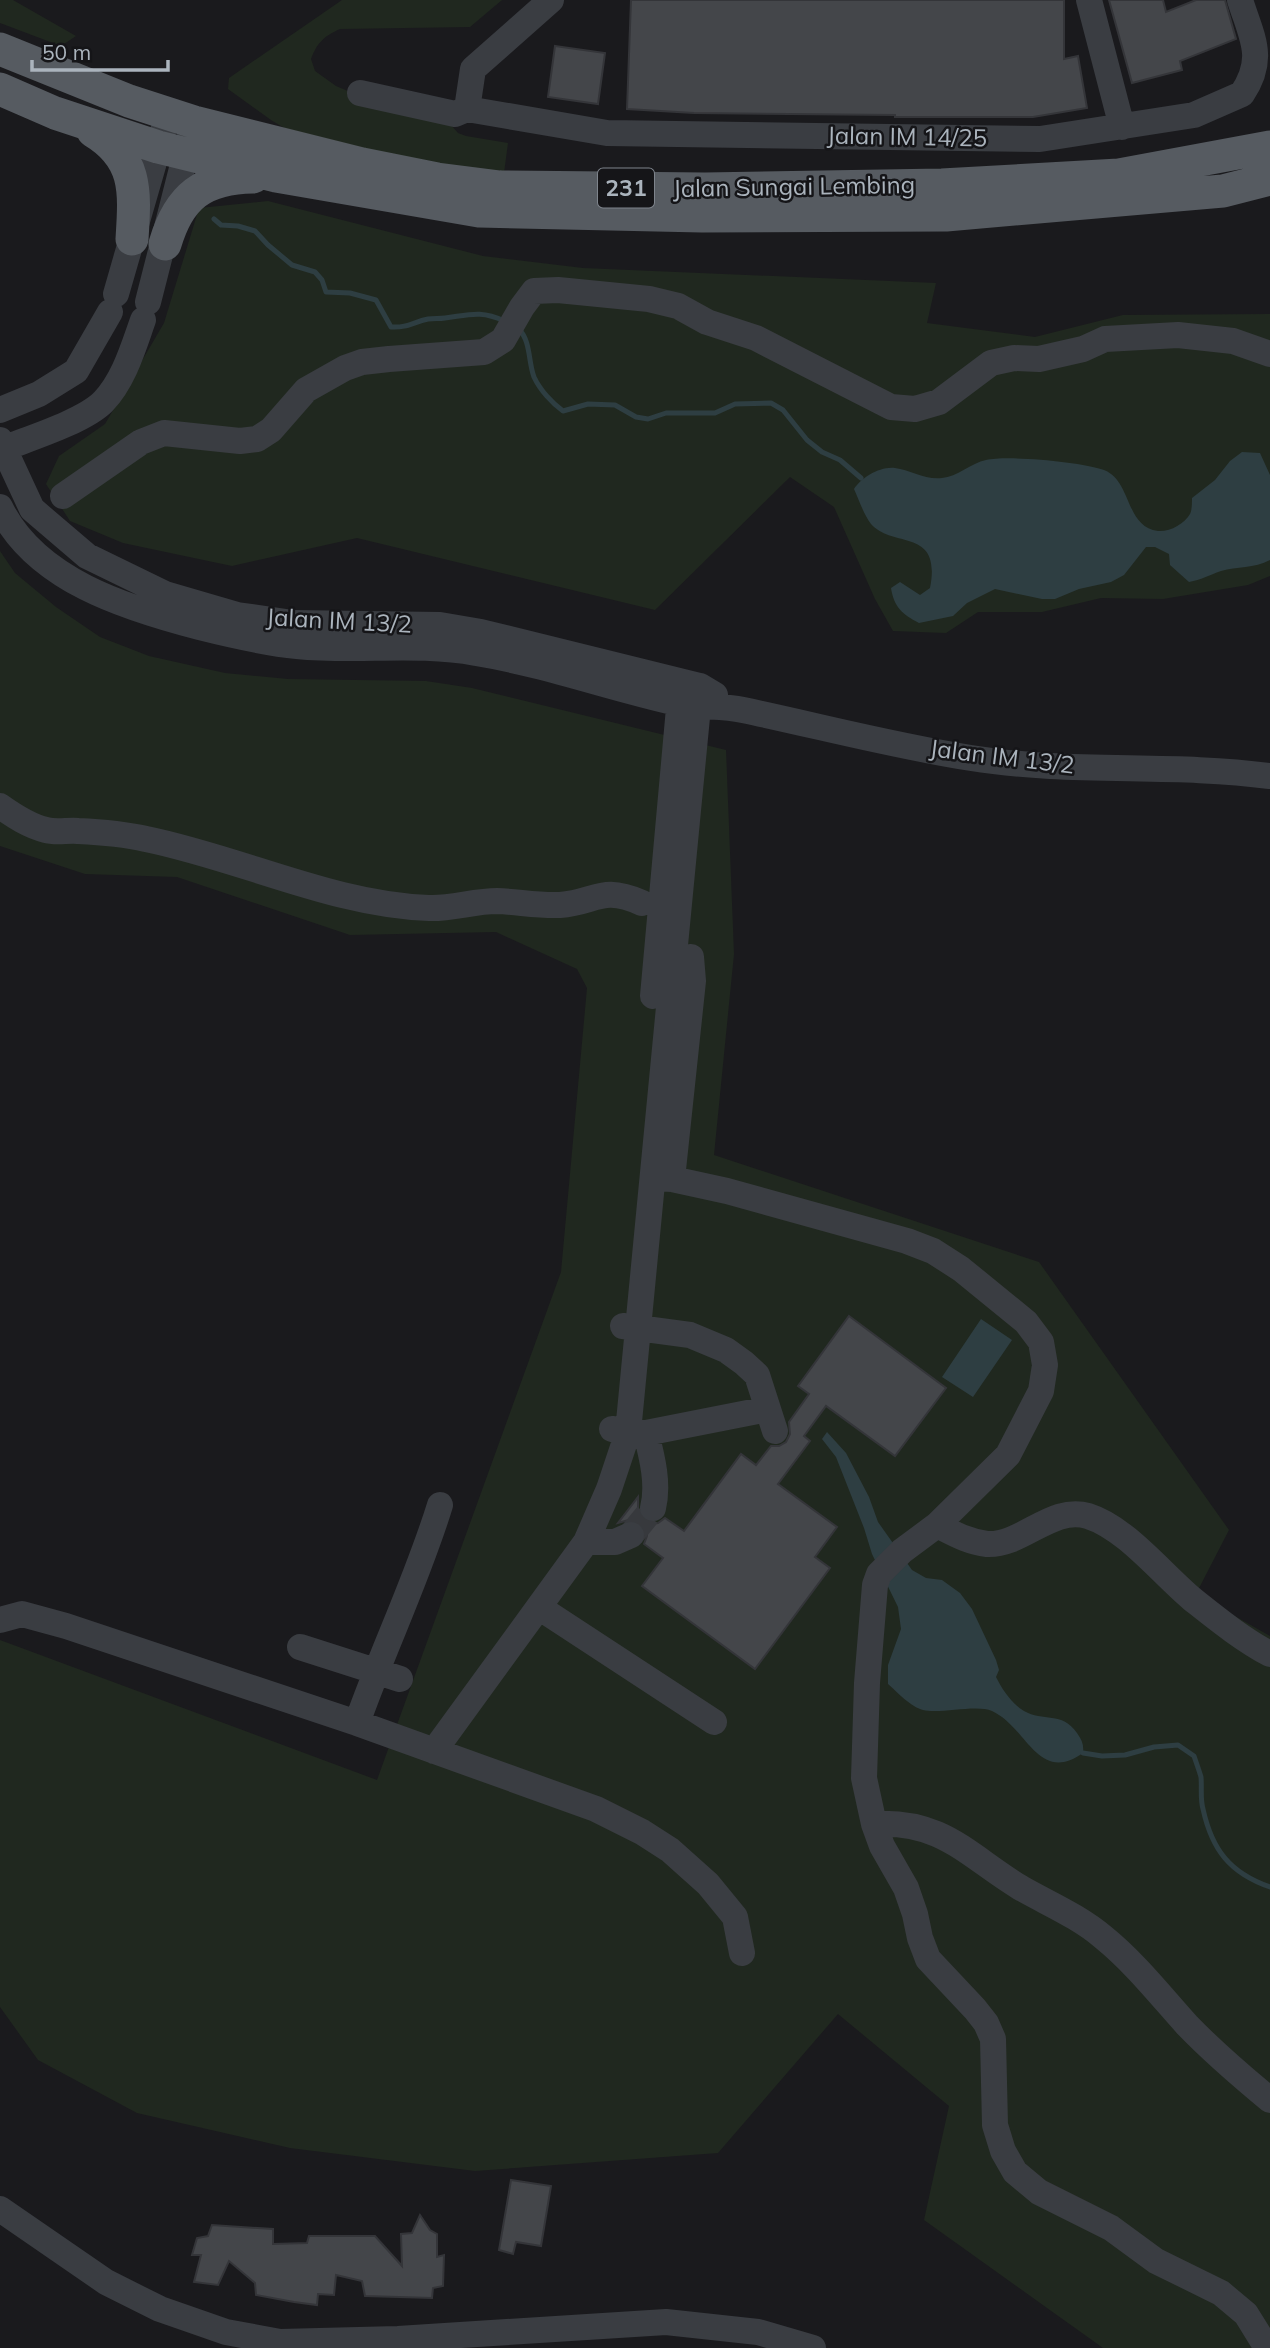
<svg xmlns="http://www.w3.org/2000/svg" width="1270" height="2348" viewBox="0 0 1270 2348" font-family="Mulish,sans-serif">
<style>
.green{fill:#20281f}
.water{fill:#2e3e42}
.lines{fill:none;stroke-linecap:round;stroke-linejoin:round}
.stream{stroke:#2e3e42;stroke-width:5}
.building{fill:#44464a;stroke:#343539;stroke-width:2}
.minor-tunnel{stroke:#37393d;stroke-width:26;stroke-dasharray:26 13;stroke-linecap:butt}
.minor{stroke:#3a3d42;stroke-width:26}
.major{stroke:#565b61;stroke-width:33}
.labels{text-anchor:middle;stroke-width:5;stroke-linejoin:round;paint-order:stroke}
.shield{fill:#151518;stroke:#7e848c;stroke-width:2}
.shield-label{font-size:23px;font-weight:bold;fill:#abb4bd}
.street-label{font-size:24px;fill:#abb4bd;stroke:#151518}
</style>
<rect width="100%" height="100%" fill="#1a1a1d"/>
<path class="green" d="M0,0h13l63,36 -15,10 -61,-23z
M342,0h160l-32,27 -130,2c-16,7 -23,14 -29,30l4,12 21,15 54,23 61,16 7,8 8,3 42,7 -4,30 -74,-8 -139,-33 -20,-12 -43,-31 1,-11z
M268,201l215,55 100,12 353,15 -9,40 108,14 88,-22 147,-1v262l-22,9 -85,14 -62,-1 -59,14h-64l-32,21 -53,-2 -18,-32 -41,-92 -44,-30 -135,133 -298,-72 -125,28 -109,-23 -53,-22 -24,-37 13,-28 46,-32 59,-101 35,-115z
M0,551l15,22 41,34 44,30 49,19 76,17 63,6 138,2 46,7 254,62 8,204 -20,201 325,107 190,268 -33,64 74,42v712h-167l-179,-128 25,-114 -111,-92 -120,139 -243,18 -185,-23 -153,-35 -99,-53 -38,-53v-367l377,140 184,-508 26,-284 -10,-19 -81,-37 -146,3 -173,-58 -92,-3 -85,-28z"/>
<path class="water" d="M1242,452l18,1 10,22v85c-16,9 -33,6 -49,11 -12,4 -20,9 -32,11l-19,-17 -1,-11 -14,-7h-9l-22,28 -13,7 -32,7 -24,10h-13l-47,-10 -28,14 -14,13 -34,7c-17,-9 -25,-16 -28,-35l9,-6 20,13 10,-7c12,-61 -37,-39 -59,-64 -7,-9 -12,-24 -17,-35 7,-11 26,-23 41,-21 15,2 30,12 47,10 15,-1 29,-15 44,-18 23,-5 96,2 118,10 28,11 21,57 54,61 12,1 26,-7 32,-17 2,-4 2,-11 2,-16l23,-18 15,-19z
M981,1319l31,21 -39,57 -31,-20z
M827,1432l19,21 23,44 9,25 34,48 14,8 16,2 18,13 12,16 24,51 3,10 -3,7c6,12 15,26 28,34 19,11 38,0 53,22 5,7 7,12 6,20 -45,32 -56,-26 -91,-42 -15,-7 -51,3 -69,-1 -12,-3 -26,-18 -35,-26v-19l13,-36 -3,-22 -26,-53 -8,-26 -28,-71 -14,-18z"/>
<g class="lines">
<path class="stream" d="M214,219l7,6 17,1 17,5 13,14 24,20 23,7 7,8 4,12 24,1 26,7 15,27c17,1 22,-5 37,-8 6,-1 11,0 17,-1 24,-3 36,-8 59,3
M519,329c12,13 9,32 15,48 6,13 18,26 29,34l25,-7 27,1 21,12 12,2 18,-6h49l20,-9 36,-1 12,7 24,30 15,12 18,8 21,18
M1083,1753l19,3 23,-1 29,-8 24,-2 16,11c2,6 5,14 7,21 1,10 -1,22 2,32 9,41 27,64 67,78"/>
</g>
<path class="building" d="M631,0h433v59l14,-3 9,52 -54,9h-138v-2l-201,-2 -67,-4z
M1109,0h54l3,12 30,-12h29l11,39 -56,22 2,9 -50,13z
M555,46l50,7 -7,51 -50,-7z
M849,1316l97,72 -51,68 -69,-50 -22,30 6,5 -32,43 59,43 -22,30 15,11 -75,101 -113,-83 21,-28 -19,-14 3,-8 -1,-7 -5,-6 -9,-4 -14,4 20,-26v16l5,7 8,4 7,-1 7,-5 19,13 57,-77 15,11 15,-19h8l7,-4 4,-8 -1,-12 20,-28 -11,-8z
M511,2180l40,6 -10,60 -25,-4 -3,12 -14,-4z
M420,2215l10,15 7,4v23l7,-2 -1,31 -10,2 -1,10 -67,-2 -3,-15 -26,-6 -2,20 -16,-1 -1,11 -23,-3 -38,-7 -1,-12 -26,-22 -11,24 -24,-3 7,-27h-9l5,-17 11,-2 4,-11 61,4v15l34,-1 2,-7h66l27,30 -1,-32 11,-1z"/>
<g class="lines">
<path class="minor-tunnel" d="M631,1535l22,-27"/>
<path class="minor" d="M1089,0l33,127
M360,93l95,21 12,-5
M467,109l140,24 433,6 154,-24 48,-21c24,-36 10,-56 -2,-94
M467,109l6,-40 78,-69
M116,294l47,-163
M148,302l42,-165
M0,410l39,-16 37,-23 34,-59
M0,440l32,69 55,47 78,38 72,21 56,8 147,2 41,7 219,54 15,9
M0,450c27,-11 83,-28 103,-48 21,-22 30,-54 40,-82
M63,496l78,-54 23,-9 76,8 17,-2 14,-9 35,-40 39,-22 17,-6 27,-3 95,-7 19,-12 19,-33 12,-16 24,-1 91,9 29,7 29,16 49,16 135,69 24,2 24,-7 52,-39 23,-5 25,1 44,-10 22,-10 73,-4 55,6 37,13
M0,507c35,73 126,101 199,120 32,8 65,16 98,19 60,6 120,-4 179,7 68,11 134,35 201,50 21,5 44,2 66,7 76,16 151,36 228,48 99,16 200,5 299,18
M0,806c14,10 29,20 46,24 10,3 22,0 32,1 22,1 46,3 68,8 94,19 188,66 283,69 22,1 45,-7 68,-7 22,1 42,5 63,4 37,-3 41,-20 82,-2
M653,996l28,-310
M654,1178l18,1 55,12 180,50 26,10 28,18 65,53 15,20 4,23 -4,26 -33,64 -71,70 -35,26 -23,23 -4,11 -8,98 -3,95 10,46 8,22 24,42 9,26 5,24 8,21 47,50 11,14 7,16 2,86 8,26 12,21 24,20 72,36 45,33 65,32 25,21 21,34
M672,1179l21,-198 -2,-24
M623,1326l67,9 36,15 18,13 13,12 18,56
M612,1429l34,4 122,-24
M646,1433c6,24 13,51 7,75
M937,1525c16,8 31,17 50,19 35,2 65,-39 101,-28 38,12 73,57 104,83 24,19 51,41 78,55
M586,1542h29l16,-7
M540,1608l174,114
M0,1620l22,-6 44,12 291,97 239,86 46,23 28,18 38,34 27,33 7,36
M300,1647l100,32
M357,1723c26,-74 60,-143 83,-218
M434,1751l152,-209 23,-53 19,-57 72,-746
M874,1824c69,-4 94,32 147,64 28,16 57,28 82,49 31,25 57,58 84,88 26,27 54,51 83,75
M0,2209l106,73 54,27 66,23 54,10 118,-3 268,-17 92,10 55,16"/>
<path class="major" d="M0,49l129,52 65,21 168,42 75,15 63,8 205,2 237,-4 177,-10 151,-28
M0,89l55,24 103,34 118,29 203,35 223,5 244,-1 277,-24 47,-12
M93,131c45,27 42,61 39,108
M165,244c14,-48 38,-66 88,-67"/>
</g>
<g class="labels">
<rect class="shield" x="598" y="168.5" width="56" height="39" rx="5"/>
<g class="shield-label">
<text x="626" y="196">231</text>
</g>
<g class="street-label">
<text transform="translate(907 137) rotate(1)" y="8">Jalan IM 14/25</text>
<text transform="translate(794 187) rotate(-1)" y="8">Jalan Sungai Lembing</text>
<text transform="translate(339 621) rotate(3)" y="8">Jalan IM 13/2</text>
<text transform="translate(1002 757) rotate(7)" y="8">Jalan IM 13/2</text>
</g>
</g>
<path d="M32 60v10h136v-10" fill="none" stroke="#abb4bd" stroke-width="3.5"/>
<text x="42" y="60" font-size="21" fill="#abb4bd" stroke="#151518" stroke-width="5" paint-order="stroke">50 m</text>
</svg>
